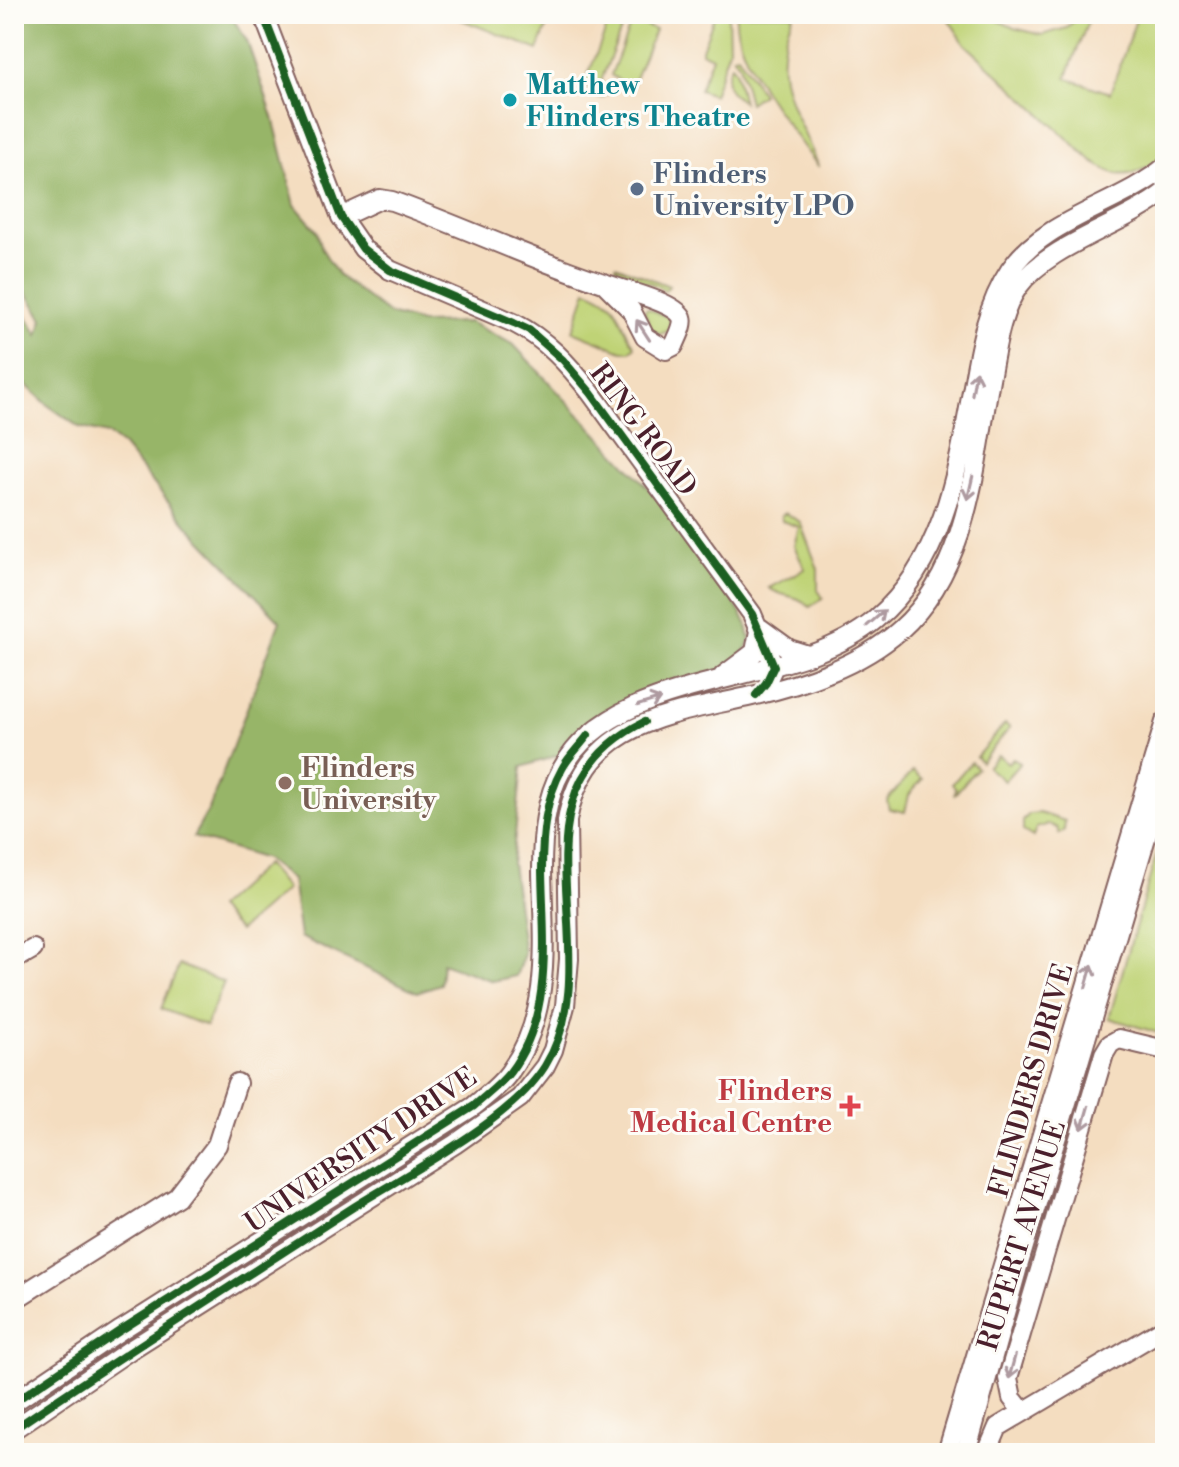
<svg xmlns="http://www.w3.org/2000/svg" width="1179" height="1467" viewBox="0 0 1179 1467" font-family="'Libre Bodoni',serif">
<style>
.green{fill:#bfd376;stroke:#847950;stroke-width:2}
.forest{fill:#97b567;stroke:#706a49;stroke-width:2}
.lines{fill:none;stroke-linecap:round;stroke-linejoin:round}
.minor-casing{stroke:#86625f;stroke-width:22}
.minor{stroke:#fff;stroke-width:18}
.cycleway-casing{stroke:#fdfcf7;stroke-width:13}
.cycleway{stroke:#1b5e20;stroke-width:8}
.oneway{stroke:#ae9aa0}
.culture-dot{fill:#0f9aa8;stroke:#fdfcf7;stroke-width:3}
.service-dot{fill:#5c6f8a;stroke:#fdfcf7;stroke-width:3}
.education-dot{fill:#8d6e63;stroke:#fdfcf7;stroke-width:3}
.health-dot{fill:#e0444e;stroke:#fdfcf7;stroke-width:3}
.labels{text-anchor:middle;stroke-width:6;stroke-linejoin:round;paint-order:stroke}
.culture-label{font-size:28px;font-weight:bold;fill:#0d838f;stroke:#fdfcf7;text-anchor:start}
.service-label{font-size:28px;font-weight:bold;fill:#4e5e75;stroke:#fdfcf7;text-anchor:start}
.street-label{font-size:28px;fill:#4a1f2b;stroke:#fdfcf7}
.education-label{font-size:28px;font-weight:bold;fill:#785e54;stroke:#fdfcf7;text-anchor:start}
.health-label{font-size:28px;font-weight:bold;fill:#be3a42;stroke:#fdfcf7;text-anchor:end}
</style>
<rect width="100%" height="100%" fill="#fdfcf7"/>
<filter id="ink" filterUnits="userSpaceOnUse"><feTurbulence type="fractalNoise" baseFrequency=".0125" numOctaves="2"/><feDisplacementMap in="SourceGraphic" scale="16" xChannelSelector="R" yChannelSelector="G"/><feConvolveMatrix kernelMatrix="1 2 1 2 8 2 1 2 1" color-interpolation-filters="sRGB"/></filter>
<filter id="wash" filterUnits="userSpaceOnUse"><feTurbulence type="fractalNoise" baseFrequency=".006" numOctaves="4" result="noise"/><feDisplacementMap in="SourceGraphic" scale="32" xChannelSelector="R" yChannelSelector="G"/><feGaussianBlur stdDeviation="1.8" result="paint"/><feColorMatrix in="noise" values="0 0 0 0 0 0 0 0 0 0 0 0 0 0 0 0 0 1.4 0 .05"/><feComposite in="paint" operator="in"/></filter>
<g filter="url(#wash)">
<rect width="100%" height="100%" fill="#f4ddc0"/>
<path class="green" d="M453,14h99l-14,36 -86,-34z
M612,14l13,6 -24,61 7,13 -6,4 -7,-2 -7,-10 3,8 -6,-11z
M715,14h13l1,35 -16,46 -14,-5 13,-33 -11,-5z
M736,14h58c-29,59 3,98 25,153 -26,-34 -87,-110 -83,-153z
M945,14h40l29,14 28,7 25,-7 13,-14h11l-25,64 44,15 28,-79h27v138c-10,13 -31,25 -48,22 -8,-1 -18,-9 -24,-12l-128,-118z
M632,20l23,10 -24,58 -20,-13z
M738,55l24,39 -13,9 -10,-39 -6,-8z
M731,65l4,5 8,32c-16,-10 -21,-19 -12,-37z
M616,265l53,21 -4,5 -10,-6 -39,-13z
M587,290c40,15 27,27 48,56l-5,5h-8l-49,-20z
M647,308l21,9 2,5 -1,9 -9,3 -8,-4 -8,-19z
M785,513l15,9 18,47v21l5,8 -13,9c-12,-13 -28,-9 -41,-19l36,-19 -11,-23 5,-19 -17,-6 -1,-5z
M1005,724l5,4 -29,34 -5,-5z
M998,755l10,8 5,-5 7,5 -16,18 -17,-14z
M971,762l6,6 -23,27 2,-7 -4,-4z
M913,771l9,8 -13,16 -4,17 -16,-3 -2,-9z
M1039,813l26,8 -1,10 -5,3 -2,-6 -8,-4 -13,4 -3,9 -10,-6v-10l6,-7z
M1165,825v210l-56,-17z
M266,864l21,25 -48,42 -22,-23z
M179,965l45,17 -18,44 -45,-17z"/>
<path class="forest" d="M14,14h216l17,27 26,76 22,88 22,26 5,18 16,26 51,39 32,9 48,-1 44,22 188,200 46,81 3,14 -2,8 -32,35 -78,23 -61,44 -55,18 -10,97 12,90 -8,22 -23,5 -51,-18 -2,21 -23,8 -117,-55 -8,-57 -27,-21 -72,-22 16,-28 71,-188 -91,-94 -66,-81 -16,-12 -28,-7 -30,-21 -35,-32v-8l5,-12 -5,4v-62l24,39 5,-16 -29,-46z"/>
</g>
<g filter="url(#ink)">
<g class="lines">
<defs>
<path id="minor" d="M263,14l78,203 22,32 27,21 124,53c32,16 55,42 77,70l161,221 22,52 -5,11
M341,217l39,-18 12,2c77,28 152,64 230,88 13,4 53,15 60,28 3,8 -5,21 -8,29l-8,4 -21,-13 -14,-27 -27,-27
M760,628l29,21 19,6
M723,676l32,-24 4,-21
M14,960l19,-11
M14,1300l163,-103 40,-52 20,-62
M14,1402l107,-72 353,-224c13,-11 28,-22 37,-36 42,-60 32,-132 31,-200 0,-34 3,-71 20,-101 55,-102 230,-78 314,-150 68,-58 82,-150 97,-233 7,-41 14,-81 37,-116 34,-51 110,-65 155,-103
M1023,1412l-11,-14 -4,-20 96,-324 6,-10 9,-5 46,11
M14,1429l116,-79 325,-206 65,-46 25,-32 8,-16 12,-44 4,-47 -2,-138c17,-100 103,-106 185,-125 51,-12 108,-30 148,-66 69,-61 75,-166 90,-251 6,-31 10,-66 28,-92 31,-43 105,-61 147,-95
M947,1453l218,-731
M966,1453l53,-190 146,-489
M987,1453l11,-26 167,-99"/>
</defs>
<use href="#minor" class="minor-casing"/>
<use href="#minor" class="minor"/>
<defs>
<path id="cycleway" d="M263,14l78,203 22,32 27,21 124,53 15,7 34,30 28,33 161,221 22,52 -8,17 -10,12
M14,1402l107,-72 353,-224c12,-11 26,-21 36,-34 44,-58 33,-134 32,-202 0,-34 3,-71 20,-101 6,-12 18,-23 26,-34
M14,1429c111,-76 225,-148 338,-221 57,-36 158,-86 193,-142 70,-112 -48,-271 99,-344"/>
</defs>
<use href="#cycleway" class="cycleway-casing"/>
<use href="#cycleway" class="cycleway"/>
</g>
<defs><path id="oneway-shaft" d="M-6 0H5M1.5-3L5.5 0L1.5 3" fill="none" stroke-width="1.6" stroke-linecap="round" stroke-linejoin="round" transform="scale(2)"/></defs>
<g class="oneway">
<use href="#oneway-shaft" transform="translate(643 330) rotate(-123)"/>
<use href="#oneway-shaft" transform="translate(974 383) rotate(-80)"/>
<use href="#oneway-shaft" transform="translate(970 488) rotate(103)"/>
<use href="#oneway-shaft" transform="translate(876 618) rotate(-41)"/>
<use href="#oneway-shaft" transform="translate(649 702) rotate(-17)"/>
<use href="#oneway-shaft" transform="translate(1089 976) rotate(-74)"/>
<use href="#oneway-shaft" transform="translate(1085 1118) rotate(106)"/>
<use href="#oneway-shaft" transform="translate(1012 1367) rotate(105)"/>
</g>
</g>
<circle class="culture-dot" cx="510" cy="100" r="8"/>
<circle class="service-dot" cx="637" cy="189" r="8"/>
<circle class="education-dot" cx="285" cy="783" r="8"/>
<path class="health-dot" d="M846 1094h8v8h8v8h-8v8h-8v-8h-8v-8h8z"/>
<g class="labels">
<g class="culture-label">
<text x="526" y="94">Matthew<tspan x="526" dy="32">Flinders Theatre</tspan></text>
</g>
<g class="service-label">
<text x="653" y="183">Flinders<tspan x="653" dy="32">University LPO</tspan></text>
</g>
<g class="street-label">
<text transform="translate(644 429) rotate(53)" y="10">RING ROAD</text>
<text transform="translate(1030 1080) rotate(-74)" y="10">FLINDERS DRIVE</text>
<text transform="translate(360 1149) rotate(-34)" y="10">UNIVERSITY DRIVE</text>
<text transform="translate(1021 1235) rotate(-73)" y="10">RUPERT AVENUE</text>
</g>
<g class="education-label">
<text x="301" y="777">Flinders<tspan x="301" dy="32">University</tspan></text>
</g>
<g class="health-label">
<text x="832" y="1100">Flinders<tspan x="832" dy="32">Medical Centre</tspan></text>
</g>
</g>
<rect width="1179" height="1467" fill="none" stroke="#fdfcf7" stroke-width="48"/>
</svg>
